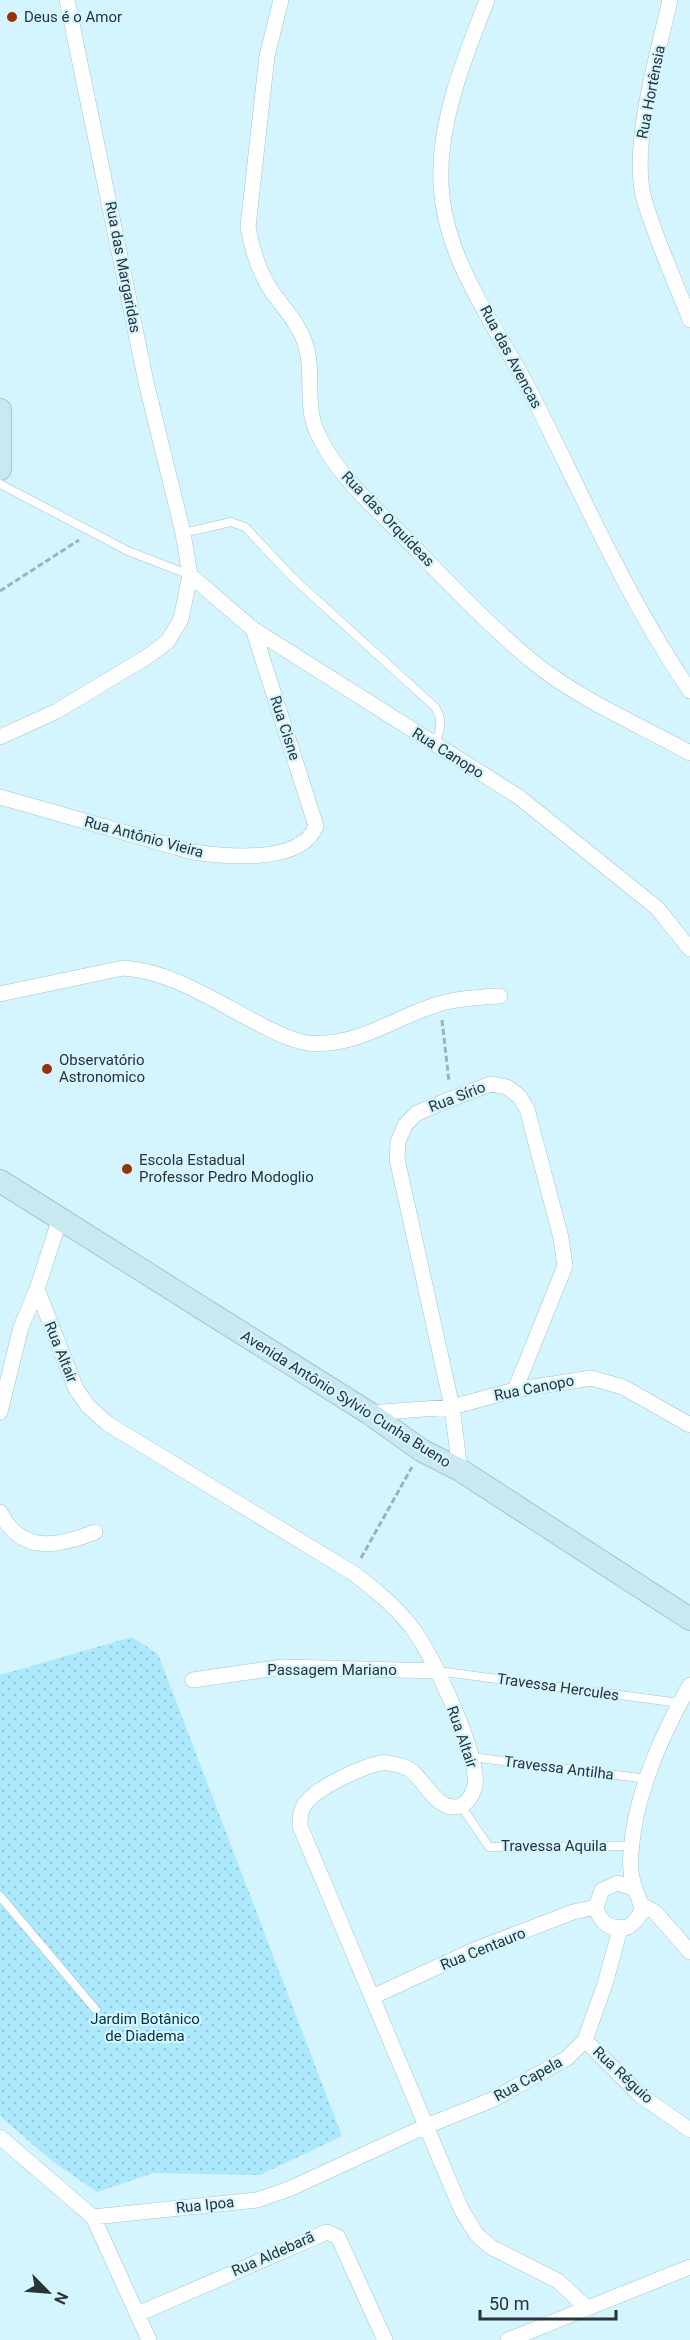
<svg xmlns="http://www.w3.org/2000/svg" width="690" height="2340" viewBox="0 0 690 2340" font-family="Roboto,sans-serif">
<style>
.grass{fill:url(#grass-dots)}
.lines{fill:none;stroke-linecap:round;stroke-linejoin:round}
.lane-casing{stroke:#a5c4ce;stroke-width:9}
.street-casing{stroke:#a5c4ce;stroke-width:16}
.secondary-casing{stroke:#a5c4ce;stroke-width:24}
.path{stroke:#9bb4bc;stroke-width:3;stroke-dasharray:6 3;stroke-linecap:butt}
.lane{stroke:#fff;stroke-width:8}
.street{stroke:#fff;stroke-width:15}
.secondary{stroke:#cae8f0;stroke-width:22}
.poi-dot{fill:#973206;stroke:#d4f4fe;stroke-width:2}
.labels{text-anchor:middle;stroke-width:4.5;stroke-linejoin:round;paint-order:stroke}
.poi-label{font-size:15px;fill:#283438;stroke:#d4f4fe;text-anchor:start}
.street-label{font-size:15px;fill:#283438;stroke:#d4f4fe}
.park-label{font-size:15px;fill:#01323e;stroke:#d4f4fe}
</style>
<defs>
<pattern id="grass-dots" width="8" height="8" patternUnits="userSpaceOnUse" patternTransform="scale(1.5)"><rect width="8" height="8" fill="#ace9fc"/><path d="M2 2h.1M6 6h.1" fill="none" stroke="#94c8d9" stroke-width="1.8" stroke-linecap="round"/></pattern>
</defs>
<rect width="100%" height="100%" fill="#d4f4fe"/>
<path class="grass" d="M132,1637l26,17 184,482 -82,39 -107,-2 -56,19 -45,-31 -52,-45v-441z"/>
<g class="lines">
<defs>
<path id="lane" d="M0,484l128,67 62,24
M183,533l48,-11 14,5 49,52 141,128c9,14 5,23 0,38
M437,1671l243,32
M471,1757l177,22
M461,1806l28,41 143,-1
M0,1896l96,114"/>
<path id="street" d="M281,0l-14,56 -19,171c4,23 10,43 23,63 12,18 27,32 34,53 10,28 -1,61 12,89 18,41 55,73 86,104 42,43 84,88 130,126 47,38 105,62 157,91
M487,0c-22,57 -49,121 -46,184 3,77 57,144 91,211 50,99 95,204 158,296
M670,0c-12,54 -40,146 -26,199 12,41 31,82 46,121
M190,575l63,54 266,168 138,111 33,41
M0,737l57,-26 93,-56 18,-14 13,-22 9,-44 -7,-42 -37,-151 -79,-382
M0,797l193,55c34,5 109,12 123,-26l-63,-197
M0,994l123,-26c49,3 95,35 138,57 15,7 31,16 47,18 49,5 88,-27 134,-40 19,-5 39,-6 58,-7
M60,1218l-23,71 39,100 12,17 20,18 245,149c21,16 40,31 57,52 22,28 61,114 65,150 2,11 -4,27 -15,31 -24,8 -36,-30 -53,-38 -7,-3 -19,-6 -27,-5 -20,5 -63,24 -75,41 -5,7 -5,14 -5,22l161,383 16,26 14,12 67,34 28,26
M0,1412l21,-85 16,-38
M369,1413l83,-6 63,-17 76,-12 32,9 67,38
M460,1470l-8,-63 -55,-248 1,-17 7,-17 12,-12 34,-14 40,-15 16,3 12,9 8,13 34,129 4,28 -50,124
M0,1512c21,42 57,35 95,20
M193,1680l90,-13 154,4
M635,1889l-17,-6 -16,7 -6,17c4,17 15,23 32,20 20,-15 13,-21 7,-39 -4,-10 -5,-25 -4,-36 4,-58 31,-118 59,-167
M642,1905l13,7 35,40
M372,1997l102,-47 99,-38 23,-5
M585,2040l55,55 50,35
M0,2137l93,80 164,-17 32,-11 135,-62 70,-28 73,-41 18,-18 20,-56 15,-55
M93,2217l56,123
M138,2314l189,-82 11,5 47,103
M508,2340l182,-73"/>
<path id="secondary" d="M0,410v59
M0,1181l369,232 52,37 39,20 230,149"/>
</defs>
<use href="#lane" class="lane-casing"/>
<use href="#street" class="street-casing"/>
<use href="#secondary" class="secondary-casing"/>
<path class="path" d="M0,591l79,-51
M442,1020l7,62
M361,1558l51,-91"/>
<use href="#lane" class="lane"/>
<use href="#street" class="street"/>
<use href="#secondary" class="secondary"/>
</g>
<g class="poi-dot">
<circle cx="12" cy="17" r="6"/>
<circle cx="47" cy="1069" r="6"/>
<circle cx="127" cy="1169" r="6"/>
</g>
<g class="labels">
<g class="poi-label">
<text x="24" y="22">Deus é o Amor</text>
<text x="59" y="1065">Observatório<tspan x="59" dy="17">Astronomico</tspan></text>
<text x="139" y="1165">Escola Estadual<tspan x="139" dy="17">Professor Pedro Modoglio</tspan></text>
</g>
<g class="street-label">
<text transform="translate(651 92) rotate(-79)" y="5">Rua Hortênsia</text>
<text transform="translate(123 267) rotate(79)" y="5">Rua das Margaridas</text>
<text transform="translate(511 357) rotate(62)" y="5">Rua das Avencas</text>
<text transform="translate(388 519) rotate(46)" y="5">Rua das Orquídeas</text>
<text transform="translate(285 728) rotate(72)" y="5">Rua Cisne</text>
<text transform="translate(448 753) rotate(32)" y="5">Rua Canopo</text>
<text transform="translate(144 837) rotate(15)" y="5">Rua Antônio Vieira</text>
<text transform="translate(457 1097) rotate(-21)" y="5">Rua Sírio</text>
<text transform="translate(61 1352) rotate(68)" y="5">Rua Altair</text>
<text transform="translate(534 1388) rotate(-11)" y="5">Rua Canopo</text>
<text transform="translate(346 1399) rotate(32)" y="5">Avenida Antônio Sylvio Cunha Bueno</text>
<text x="332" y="1675">Passagem Mariano</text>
<text transform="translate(558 1687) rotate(8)" y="5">Travessa Hercules</text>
<text transform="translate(462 1737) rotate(71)" y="5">Rua Altair</text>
<text transform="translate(559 1768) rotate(7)" y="5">Travessa Antilha</text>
<text x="554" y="1851">Travessa Aquila</text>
<text transform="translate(483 1949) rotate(-22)" y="5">Rua Centauro</text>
<text transform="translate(623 2075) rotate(43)" y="5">Rua Réguio</text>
<text transform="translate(528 2079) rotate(-29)" y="5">Rua Capela</text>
<text transform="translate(205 2205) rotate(-6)" y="5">Rua Ipoa</text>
<text transform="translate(273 2254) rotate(-24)" y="5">Rua Aldebarã</text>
</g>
<g class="park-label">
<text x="145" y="2024">Jardim Botânico<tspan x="145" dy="17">de Diadema</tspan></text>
</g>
</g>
<g transform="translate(48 2292) rotate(115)" stroke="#d4f4fe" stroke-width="4.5" paint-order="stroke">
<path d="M0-4.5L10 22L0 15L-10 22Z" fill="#283438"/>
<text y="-9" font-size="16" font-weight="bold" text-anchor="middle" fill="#283438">N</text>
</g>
<path d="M480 2310v9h136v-9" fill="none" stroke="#283438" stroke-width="3"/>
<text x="489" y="2310" font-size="18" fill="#283438" stroke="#d4f4fe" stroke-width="4.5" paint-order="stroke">50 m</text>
</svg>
